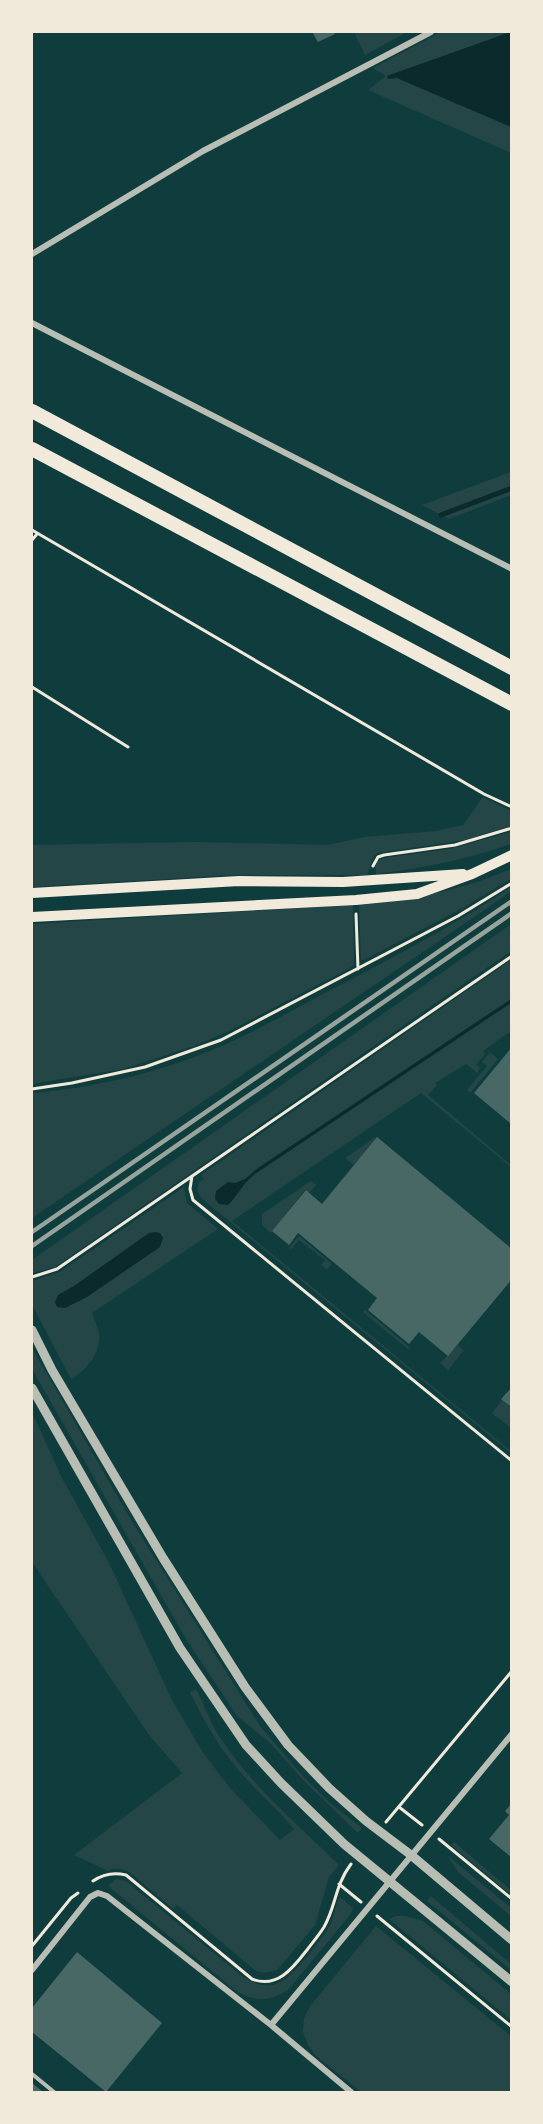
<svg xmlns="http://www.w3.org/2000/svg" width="543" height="2124" viewBox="0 0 543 2124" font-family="'DejaVu Sans',sans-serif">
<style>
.green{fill:#244646}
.water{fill:#0a2a2b}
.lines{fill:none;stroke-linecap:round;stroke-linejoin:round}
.stream{stroke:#0a2a2b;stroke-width:5}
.building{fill:#486865}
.path{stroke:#f1e9da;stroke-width:3}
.service{stroke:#b8beb3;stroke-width:4}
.minor{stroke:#b8beb3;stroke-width:6}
.tertiary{stroke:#b8beb3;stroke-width:9}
.secondary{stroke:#f1e9da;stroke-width:10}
.motorway{stroke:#f1e9da;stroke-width:14}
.rail{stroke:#97a49c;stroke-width:4.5}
</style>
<rect width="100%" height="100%" fill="#0f3d3e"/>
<path class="green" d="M354,32h53l-42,23z
M441,32h70l-124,44 10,2 114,49v26l-143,-63 18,-14 -13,-8z
M511,472v23l-62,24 -27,-14z
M483,797l28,14v15l-46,14 -87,13 -5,4 -6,18h-134l-201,12v-42l162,-3 134,3 36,-8 72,-6 27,-6z
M511,832v12c-45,16 -87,24 -135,30 -1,-9 0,-13 8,-16l65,-9z
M511,869v10l-50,30 -97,51h-3l-2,-55c54,-6 103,-15 152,-36z
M511,887v4l-28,20 -451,307v-125c69,-6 138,-23 201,-52 40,-19 78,-41 117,-61 55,-29 110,-58 161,-93z
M353,905l1,58 -2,4 -123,64 -35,15 -71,23 -91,15v-160z
M511,924v27l-456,316 -23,6v-13z
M511,960v71l-28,20 2,3 -9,11 4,3 -3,5 -11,-9 -31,19 2,2 -9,10 83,70v2l-90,-74 -189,128 279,230v2l-310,-255 -4,-9 2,-7 5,-3 -3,-4z
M490,1052l8,7 -28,34 -3,-3 20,-24 -5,-4z
M377,1137l-23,28 -9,-7 29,-20z
M311,1181l5,4 -7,8 -4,-3 -34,43 -9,-8v-11z
M184,1187l3,16 31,26 -126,84c2,6 7,16 7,23 1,19 -13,34 -28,43l-39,-74v-24l28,-9z
M299,1236l33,28 -5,5 -6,-4 4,-5 -26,-20 -8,9 -2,-1z
M365,1310l44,37 -1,2 -45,-37z
M458,1345l6,5 -16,20 -8,-7z
M32,1348l99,172 129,206 42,49 28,28 32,25 -4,5 -53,-51 -35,-39 -33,-27 -51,-77 -154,-270z
M502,1400l9,8v20l-19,-15z
M32,1412l29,64 48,87 63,137 30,51 28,37 50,52 14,-11c-18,-21 -40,-40 -58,-62 -19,-23 -33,-48 -46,-75l6,-3c9,16 14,35 25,50 32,48 77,86 118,126l-10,12 -14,48 -37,44c-8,4 -14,4 -22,2l-79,-66 -4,4 -42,-36c-8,-4 -15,-6 -23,-2l-34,-16 108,-82 -33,-38 -117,-173z
M454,1842l57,48v5l-60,-50z
M447,1855l64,53v8l-53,-44z
M116,1879l10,2 116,95c32,22 47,2 68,-23 7,-10 16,-19 21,-30 4,-9 4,-18 9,-26l13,11 -3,7 -62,75c-19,12 -34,12 -53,0l-127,-104z
M431,1896l80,68v6l-84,-69z
M396,1916h9l18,5 88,73v26l-122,-101z
M376,1926l135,110v56h-150l-45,-36 -8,-11 -5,-13 1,-14 6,-12z"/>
<path class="water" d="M511,32v95l-114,-49 -9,1 -1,-3z
M511,999v4l-256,171c-13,10 -16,20 -27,31l-9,-1 -4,-5 1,-8 12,-9 7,1 10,-4 13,-11z
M155,1232l5,1 3,5 -3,9 -73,50 -22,11 -8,-1 -2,-5 3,-7 16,-9 75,-53z"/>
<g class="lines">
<path class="stream" d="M441,515l71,-27"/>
</g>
<path class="building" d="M312,32h22l1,2 -17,8z
M512,1047v75l-2,1 -36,-30z
M377,1137l135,112v30l-64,77 -29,-24 -10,12 -41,-34 9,-12 -79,-65 -9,12 -17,-14 34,-41 16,14z
M512,1387v21l-11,-9z
M512,1803v55l-23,-19 20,-24 -4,-4z
M77,1952l85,71 -56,69 -74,-60v-24z
M32,2083l11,9h-11z"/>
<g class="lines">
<path class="path" d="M32,530l452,264 28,13
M32,540l5,-6
M32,687l96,60
M373,866l5,-9 6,-2 71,-10 57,-17
M356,914l2,55
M32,1089l40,-6 73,-16 76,-27 237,-124 54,-33
M192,1176l-2,13 3,11 319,261
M32,1277l25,-8 455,-313
M399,1807l23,18
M386,1822l126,-151
M439,1839l73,60
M93,1881c10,-7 21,-9 33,-6l126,104c25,10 41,-11 55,-29 6,-8 12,-15 17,-23 12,-21 11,-42 27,-63
M339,1884l22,18
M377,1916l135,111
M32,1946l39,-48 7,-5"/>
<path class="service" d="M32,2074l22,18"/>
<path class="minor" d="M32,254l171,-103 228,-119
M32,323l480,246
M32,1970l58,-73 8,-4 9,3 164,129 80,67
M271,2025l241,-291"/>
<path class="tertiary" d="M32,1330l20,40 111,188 82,129 43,58 41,43 37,33 45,34 101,85
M32,1388l148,260 66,97 35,38 63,61 168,138"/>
<path class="secondary" d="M32,893l207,-12 104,1 120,-8
M32,917l324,-17 61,-6 55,-20 40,-19"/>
<path class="motorway" d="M32,411l480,257
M32,449l480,255"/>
<path class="rail" d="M32,1232l480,-331
M32,1246l480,-333"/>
</g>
<rect width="543" height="2124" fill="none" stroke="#f1e9da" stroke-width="66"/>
</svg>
